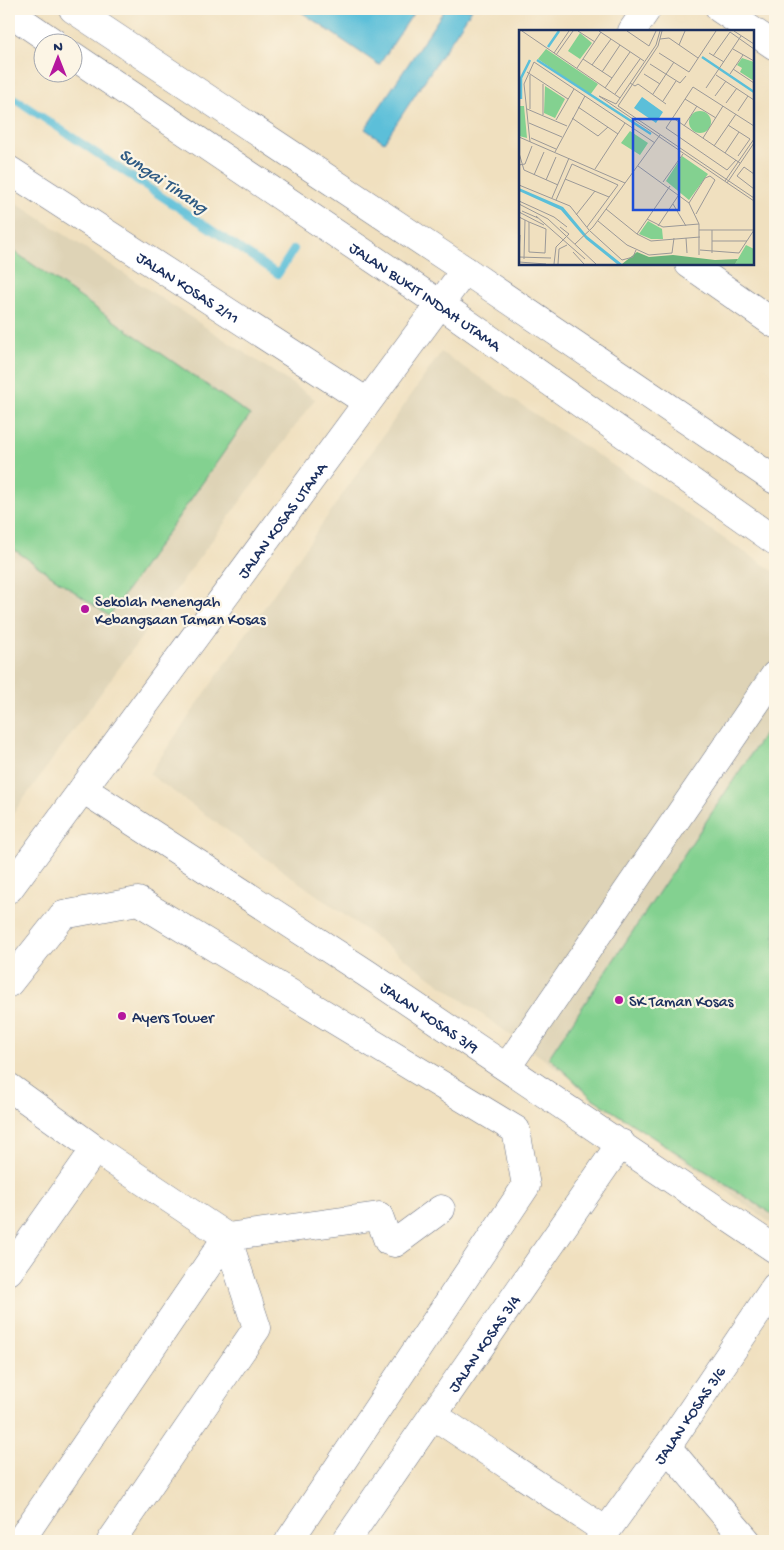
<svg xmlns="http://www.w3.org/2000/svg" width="784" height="1550" viewBox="0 0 784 1550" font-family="'Gochi Hand',sans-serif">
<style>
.built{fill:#ded3b6}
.green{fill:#83d190;stroke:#4f8077}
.water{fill:#5bbfd9;stroke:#3b779c}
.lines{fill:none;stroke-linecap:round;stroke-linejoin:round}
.stream{stroke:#5bbfd9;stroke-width:8}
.minor-casing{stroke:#666d80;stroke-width:29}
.minor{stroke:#fff;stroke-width:28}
.poi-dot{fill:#b5179e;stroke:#fcf5e5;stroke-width:2}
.labels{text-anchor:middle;stroke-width:4.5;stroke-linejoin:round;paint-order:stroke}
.street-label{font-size:16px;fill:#1b2f5e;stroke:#fcf5e5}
.poi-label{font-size:16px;fill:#1b2f5e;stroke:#fcf5e5;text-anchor:start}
.water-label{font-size:18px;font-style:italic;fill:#2e5a83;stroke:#fcf5e5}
.inset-river{fill:none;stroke:#5bbfd9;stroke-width:2.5}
.inset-road{fill:none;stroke:#9b9998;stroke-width:1}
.view{fill:#1d4ed8;fill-opacity:0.15;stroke:#1d4ed8;stroke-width:2.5}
.inset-edge{fill:none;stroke:#1b2f5e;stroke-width:2.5}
</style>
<rect width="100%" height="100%" fill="#fcf5e5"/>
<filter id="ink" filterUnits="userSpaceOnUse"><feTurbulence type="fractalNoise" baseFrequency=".02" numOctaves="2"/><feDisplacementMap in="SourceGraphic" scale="10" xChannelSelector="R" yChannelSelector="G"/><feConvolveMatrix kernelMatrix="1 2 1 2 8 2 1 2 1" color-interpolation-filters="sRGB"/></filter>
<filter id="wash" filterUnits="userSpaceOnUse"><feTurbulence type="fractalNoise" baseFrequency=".0096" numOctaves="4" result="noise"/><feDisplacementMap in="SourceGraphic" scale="20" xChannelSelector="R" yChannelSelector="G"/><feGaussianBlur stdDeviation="1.12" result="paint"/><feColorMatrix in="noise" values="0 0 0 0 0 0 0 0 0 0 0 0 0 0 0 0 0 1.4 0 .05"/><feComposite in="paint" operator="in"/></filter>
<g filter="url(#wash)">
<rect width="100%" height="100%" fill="#f0e0bf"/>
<path class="built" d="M9,198l306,201 -306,420z
M441,352l334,220v654l-626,-452z"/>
<path class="green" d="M9,248l241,167 -141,201 -100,-70z
M775,718v498l-183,-118 -43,-41z"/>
<path class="water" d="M297,9h119l-37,56z
M445,9h27l-88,133 -19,-13z"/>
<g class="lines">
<path class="stream" d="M9,95l269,179 16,-25"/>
</g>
</g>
<g filter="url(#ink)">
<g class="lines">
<defs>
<g id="minor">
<path d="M73,9l392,261 310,210"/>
<path d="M720,9l55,37"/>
<path d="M9,12l44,30"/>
<path d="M632,31l15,-22"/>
<path id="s1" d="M72,55l368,249 335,237"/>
<path id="s2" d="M9,170l358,232"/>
<path d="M689,264l86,60"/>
<path id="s3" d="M83,789l283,184 409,276"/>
<path id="s4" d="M9,889l456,-619"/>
<path d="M9,983l54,-68 75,-14 378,229 10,56 -237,355"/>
<path d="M507,1067l268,-392"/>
<path d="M9,1087l86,62 132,88 30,91 -146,213"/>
<path d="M9,1271l86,-122"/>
<path d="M433,1415l173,116"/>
<path d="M667,1447l80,94"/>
<path d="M20,1541l207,-304 152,-21 9,25 7,2 46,-34"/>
<path id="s5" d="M346,1541l275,-398"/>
<path id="s6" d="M599,1541l68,-94 108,-160"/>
</g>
</defs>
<use href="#minor" class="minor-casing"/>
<use href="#minor" class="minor"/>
</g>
</g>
<g class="poi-dot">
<circle cx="85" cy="609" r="5"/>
<circle cx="619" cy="1000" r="5"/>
<circle cx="122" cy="1016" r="5"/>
</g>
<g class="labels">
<g class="street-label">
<text dy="6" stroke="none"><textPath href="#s2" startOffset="214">JALAN KOSAS 2/11</textPath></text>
<text dy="6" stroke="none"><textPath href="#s1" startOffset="428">JALAN BUKIT INDAH UTAMA</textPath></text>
<text dy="6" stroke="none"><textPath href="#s4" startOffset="459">JALAN KOSAS UTAMA</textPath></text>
<text dy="6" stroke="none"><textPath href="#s3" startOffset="415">JALAN KOSAS 3/9</textPath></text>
<text dy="6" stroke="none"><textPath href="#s5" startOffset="241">JALAN KOSAS 3/4</textPath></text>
<text dy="6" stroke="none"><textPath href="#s6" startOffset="155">JALAN KOSAS 3/6</textPath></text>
</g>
<g class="poi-label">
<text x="95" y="606">Sekolah Menengah<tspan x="95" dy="18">Kebangsaan Taman Kosas</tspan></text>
<text x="629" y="1006">SK Taman Kosas</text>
<text x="132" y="1022">Ayers Tower</text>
</g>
<g class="water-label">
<text transform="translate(164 180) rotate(34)" y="6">Sungai Tinang</text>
</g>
</g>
<g transform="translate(519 30)">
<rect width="235" height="235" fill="#f0e0bf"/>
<path d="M61,3l12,10 -12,16 -12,-8zM27,19l52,35 -8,11 -52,-36zM223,28l12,4v19l-14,-9 2,-4 -5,-3zM26,56l20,13 -10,19 -11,-5zM0,76h5l3,32 -8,-2zM170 92a11 11 0 1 1 22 0a11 11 0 1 1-22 0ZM111,101l18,12 -8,12 -19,-12zM163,126l26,18 -19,26 -23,-19zM129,191l14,8 1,10h-12l-12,-5zM227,215l8,4v15h-19z" fill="#83d190"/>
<path d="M118,222l12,5 24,-2 42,5 23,-1 -3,5h-113z" fill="#6ab37a"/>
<path d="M123,67l21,15 -7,11 -22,-15zM0,158l44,19 24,29 35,28h-5l-31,-25 -25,-29 -42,-19z" fill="#5bbfd9"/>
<path class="inset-river" d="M29,17l11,-16M183,27l52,35M18,30l114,74M2,69v-21l9,-18"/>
<path class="inset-road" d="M3,1l98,67M59,1l17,11M80,1l45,30M108,1l22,15 7,-15M143,1l-4,15 -40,60 136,92M215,1l20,13M141,9l9,-1 29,20M160,15l6,-14M214,19l21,12M35,23l15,-22M140,23l30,19 27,-41M190,23l15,9M37,25l17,-24M194,26l17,-24 24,17M64,29l29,19M131,34l30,19 6,-7M73,35l19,-26M58,38l24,-36M214,39l21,14M8,42l41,27M83,42l18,-27M125,44l16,10M211,44l13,-19M11,45v34M197,45l38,25M111,53l5,3 3,-2 28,20M24,54v31M86,58l25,-36M187,58l35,-52M96,64l25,-35M134,64l21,-32M196,66l11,-15M166,69l31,19M144,71l13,-20M207,73l11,-15M97,74l-17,-8 155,105M97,74l40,-59 4,-14M59,77l40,27M8,79l40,17M219,81l10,-15M53,88l26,18 10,-9M154,88l67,45M37,90l18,-31M10,93l33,14M209,95l22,14 -12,17M165,96l13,-20M0,107l106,46M12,108l25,11M184,108l20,-32M11,112l-6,-58 10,-22 121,81M195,116l22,-32M36,122l30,-56M0,123l5,17 34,15M206,123l14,-21M217,130l-9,10 -61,-42 27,-41 61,39M53,134l46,21 -31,42M0,135l6,-1 7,-18M119,136l51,37 10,21v31M76,139l30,-46M235,144l-10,-7 -7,9 17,13M15,145l10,-23M46,149l44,18M27,150l10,-23M206,151l29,-42M144,152l20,-28M208,153l27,-40M0,155l51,21 19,24M33,168l17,-40M37,170l16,-36M0,171l35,16 13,10M170,173l16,-25 5,-2 5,4 -19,34M0,174l29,15 48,45M154,174l13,22M87,179l31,25 14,7 49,-4M3,181l16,7M0,182l25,13M57,185l19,-24M17,186l49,43M0,187l10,5 17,7 -1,24 -16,-1v-30M128,189l16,8 36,-3M79,191l29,24 22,10 23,-2 2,-15M139,196l22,-33M180,200h55l-15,23 -39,-3M193,200v23M71,201l32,29 11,-3 3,-7M118,204l33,-48M167,208l1,15M193,211h35M56,214l18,-17 67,-92M54,222l11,12M0,223l1,-18M0,227l32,1M5,229l1,-39M0,232l27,2M35,234l2,-17 13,-13 -9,-7M39,234l1,-15 8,-4"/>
<path class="view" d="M114,89h46v91h-46z"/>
<rect width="235" height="235" class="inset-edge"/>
</g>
<rect width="784" height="1550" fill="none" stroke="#fcf5e5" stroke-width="30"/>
<g transform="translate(58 58)"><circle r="24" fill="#fcf5e5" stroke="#a2a6af"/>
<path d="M0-4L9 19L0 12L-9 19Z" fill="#b5179e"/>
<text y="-8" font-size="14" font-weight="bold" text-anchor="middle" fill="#1b2f5e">N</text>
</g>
</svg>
